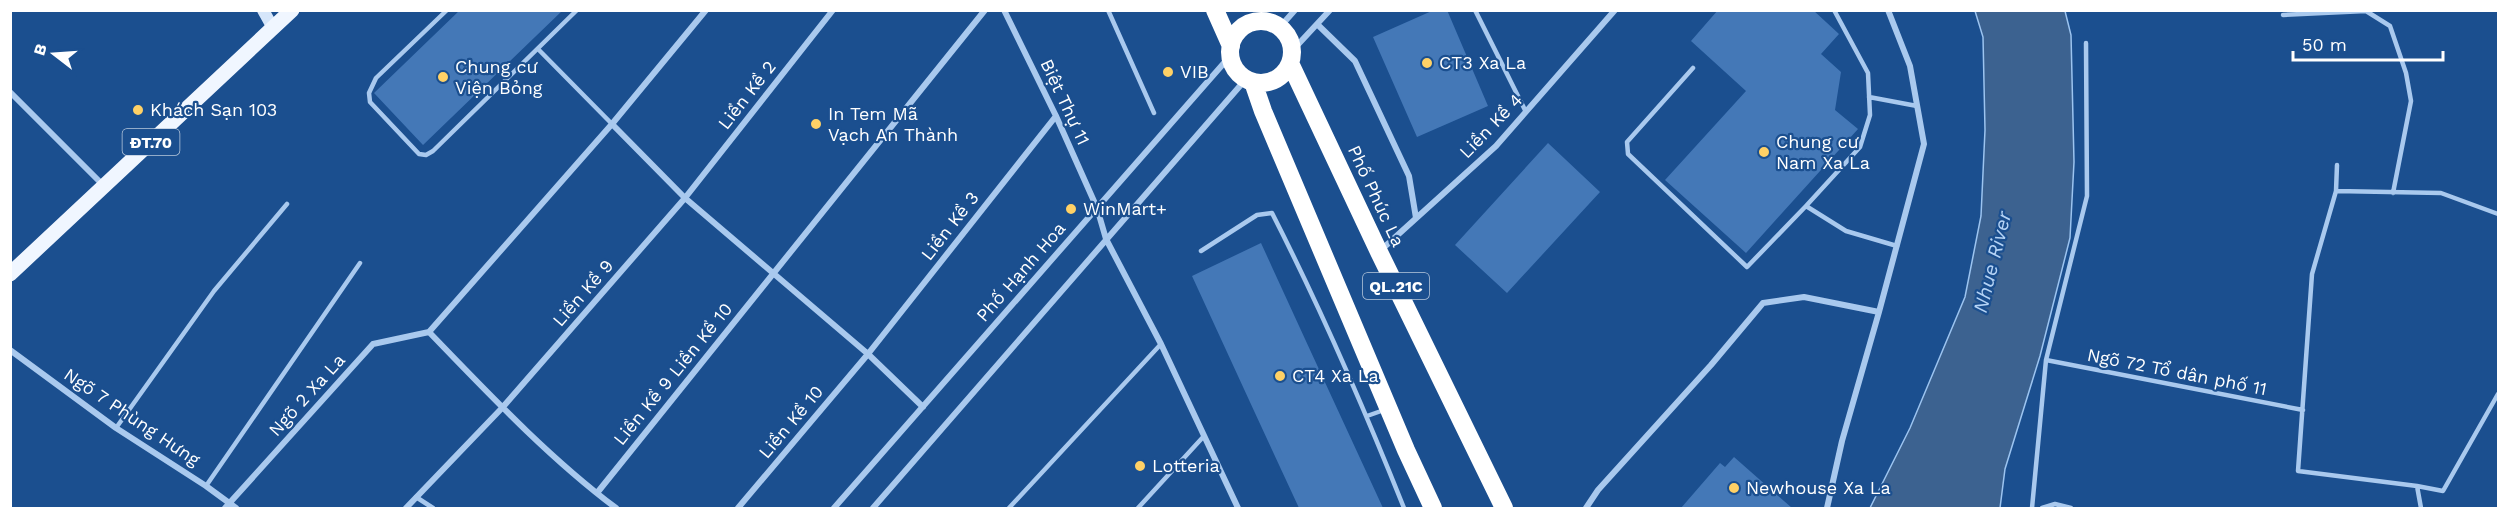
<svg xmlns="http://www.w3.org/2000/svg" width="2509" height="519" viewBox="0 0 2509 519" font-family="'Work Sans',sans-serif">
<style>
.water{fill:#3c6290;stroke:#9cc4f0;stroke-width:1.5}
.building{fill:#4478b7}
.lines{fill:none;stroke-linecap:round;stroke-linejoin:round}
.lane{stroke:#a9c9ee;stroke-width:4.5}
.street{stroke:#a9c9ee;stroke-width:6}
.secondary{stroke:#d6e6fa;stroke-width:12}
.primary{stroke:#f0f6ff;stroke-width:15}
.highway{stroke:#fff;stroke-width:18}
.poi-dot{fill:#ffd166;stroke:#1b4f8f;stroke-width:2}
.labels{text-anchor:middle;stroke-width:4.5;stroke-linejoin:round;paint-order:stroke}
.shield{fill:#1b4f8f;stroke:#bbcadd;stroke-width:1.5}
.shield-label{font-size:16px;font-weight:bold;fill:#fff}
.poi-label{font-size:18px;fill:#fff;stroke:#1b4f8f;text-anchor:start}
.street-label{font-size:18px;fill:#fff;stroke:#1b4f8f}
.water-label{font-size:20px;font-style:italic;fill:#b5d3f5;stroke:#1b4f8f}
</style>
<rect width="100%" height="100%" fill="#1b4f8f"/>
<path class="water" d="M1975,11h90l6,24 3,127 -4,76 -30,118 -35,113 -5,39h-130l40,-80 55,-131 16,-81 4,-86 -2,-93z"/>
<path class="building" d="M460,10h103l-140,135 -49,-52z
M1434,10h13l41,96 -71,31 -44,-100z
M1718,10h95l26,24 -18,20 20,18 -6,38 23,19 -112,124 -81,-73 81,-89 -55,-50z
M1548,143l52,49 -93,101 -52,-48z
M1261,243l44,96 78,169h-84l-44,-95 -63,-137z
M1734,457l58,51h-111l39,-45 5,4z"/>
<g class="lines">
<path class="lane" d="M447,10l-71,68 -7,15 1,9 49,52 7,1 7,-4 144,-141
M1108,10l46,103
M1475,10l51,102
M1834,10l34,63 2,42 -10,32 -54,59 40,25 51,15
M2283,15l83,-4 24,15 16,47 5,28 -18,92
M538,49l74,75
M1693,68l-66,74 1,12 119,113 59,-61
M1869,97l48,9
M2337,165l-1,26 -24,83 -14,197 119,15 4,22
M2336,191l105,2 57,21
M1201,251l56,-36 15,-2c49,96 92,195 132,295
M2046,360l257,50
M1367,416l17,-6
M116,428l98,-137 73,-87
M206,486l154,-223
M2417,486l26,5 55,-97
M416,497l17,11
M1009,508l152,-164
M1138,508l66,-72
M2032,508l14,-148 41,-164 -1,-153
M2042,508l13,-4 16,4"/>
<path class="street" d="M1004,10l52,106 41,92 9,31 55,105 77,164
M1317,24l38,37 54,115 7,42
M1280,27l15,-17
M1292,51l38,-41
M10,92l93,93
M612,124l73,74 183,156 55,53
M1381,250l115,-104 119,-136
M429,332l183,-208 94,-114
M429,332c59,61 119,125 187,176
M10,350l106,78 90,58 30,22
M597,493l388,-483
M225,508l148,-164 56,-12
M406,508l96,-100 183,-210 148,-188
M738,508l130,-154 188,-238
M834,508l397,-453
M873,508l373,-429
M1586,508l12,-18 113,-125 52,-62 41,-6 75,15
M1827,508l15,-67 37,-129 45,-168 -14,-78 -22,-56"/>
<path class="secondary" d="M263,10l10,18"/>
<path class="primary" d="M10,274l282,-264"/>
<path class="highway" d="M1215,10l16,36
M1230 52a31 31 0 1 1 62 0a31 31 0 1 1-62 0Z
M1290,63l89,189 125,256
M1253,82l10,29 143,339 27,58"/>
</g>
<g class="poi-dot">
<circle cx="1427" cy="63" r="6"/>
<circle cx="1168" cy="72" r="6"/>
<circle cx="443" cy="77" r="6"/>
<circle cx="138" cy="110" r="6"/>
<circle cx="816" cy="124" r="6"/>
<circle cx="1764" cy="152" r="6"/>
<circle cx="1071" cy="209" r="6"/>
<circle cx="1280" cy="376" r="6"/>
<circle cx="1140" cy="466" r="6"/>
<circle cx="1734" cy="488" r="6"/>
</g>
<g class="labels">
<g class="shield">
<rect x="122.5" y="129" width="57" height="26" rx="4.5"/>
<rect x="1363" y="273" width="66" height="26" rx="4.5"/>
</g>
<g class="shield-label">
<text x="151" y="148">ĐT.70</text>
<text x="1396" y="292">QL.21C</text>
</g>
<g class="poi-label">
<text x="1439" y="69">CT3 Xa La</text>
<text x="455" y="73">Chung cư<tspan x="455" dy="21">Viện Bỏng</tspan></text>
<text x="1180" y="78">VIB</text>
<text x="150" y="116">Khách Sạn 103</text>
<text x="828" y="120">In Tem Mã<tspan x="828" dy="21">Vạch An Thành</tspan></text>
<text x="1776" y="148">Chung cư<tspan x="1776" dy="21">Nam Xa La</tspan></text>
<text x="1083" y="215">WinMart+</text>
<text x="1292" y="382">CT4 Xa La</text>
<text x="1152" y="472">Lotteria</text>
<text x="1746" y="494">Newhouse Xa La</text>
</g>
<g class="street-label">
<text transform="translate(747 95) rotate(-52)" y="6">Liền Kề 2</text>
<text transform="translate(1065 102) rotate(65)" y="6">Biệt Thự 11</text>
<text transform="translate(1491 126) rotate(-46)" y="6">Liền Kề 4</text>
<text transform="translate(1376 196) rotate(65)" y="6">Phố Phúc La</text>
<text transform="translate(950 226) rotate(-52)" y="6">Liền Kề 3</text>
<text transform="translate(1021 272) rotate(-49)" y="6">Phố Hạnh Hoa</text>
<text transform="translate(583 293) rotate(-49)" y="6">Liền Kề 9</text>
<text transform="translate(2177 372) rotate(11)" y="6">Ngõ 72 Tổ dân phố 11</text>
<text transform="translate(673 374) rotate(-51)" y="6">Liền Kề 9 Liền Kề 10</text>
<text transform="translate(307 395) rotate(-48)" y="6">Ngõ 2 Xa La</text>
<text transform="translate(132 417) rotate(34)" y="6">Ngõ 7 Phùng Hưng</text>
<text transform="translate(791 422) rotate(-50)" y="6">Liền Kề 10</text>
</g>
<g class="water-label">
<text transform="translate(1992 262) rotate(-76)" y="7">Nhue River</text>
</g>
</g>
<rect width="2509" height="519" fill="none" stroke="#ffffff" stroke-width="24"/>
<g transform="translate(54 54) rotate(287)" stroke="#1b4f8f" stroke-width="4.5" paint-order="stroke">
<path d="M0-4.5L10 22L0 15L-10 22Z" fill="#ffffff"/>
<text y="-9" font-size="16" font-weight="bold" text-anchor="middle" fill="#ffffff">B</text>
</g>
<path d="M2293 51v9h150v-9" fill="none" stroke="#ffffff" stroke-width="3"/>
<text x="2302" y="51" font-size="18" fill="#ffffff" stroke="#1b4f8f" stroke-width="4.5" paint-order="stroke">50 m</text>
</svg>
